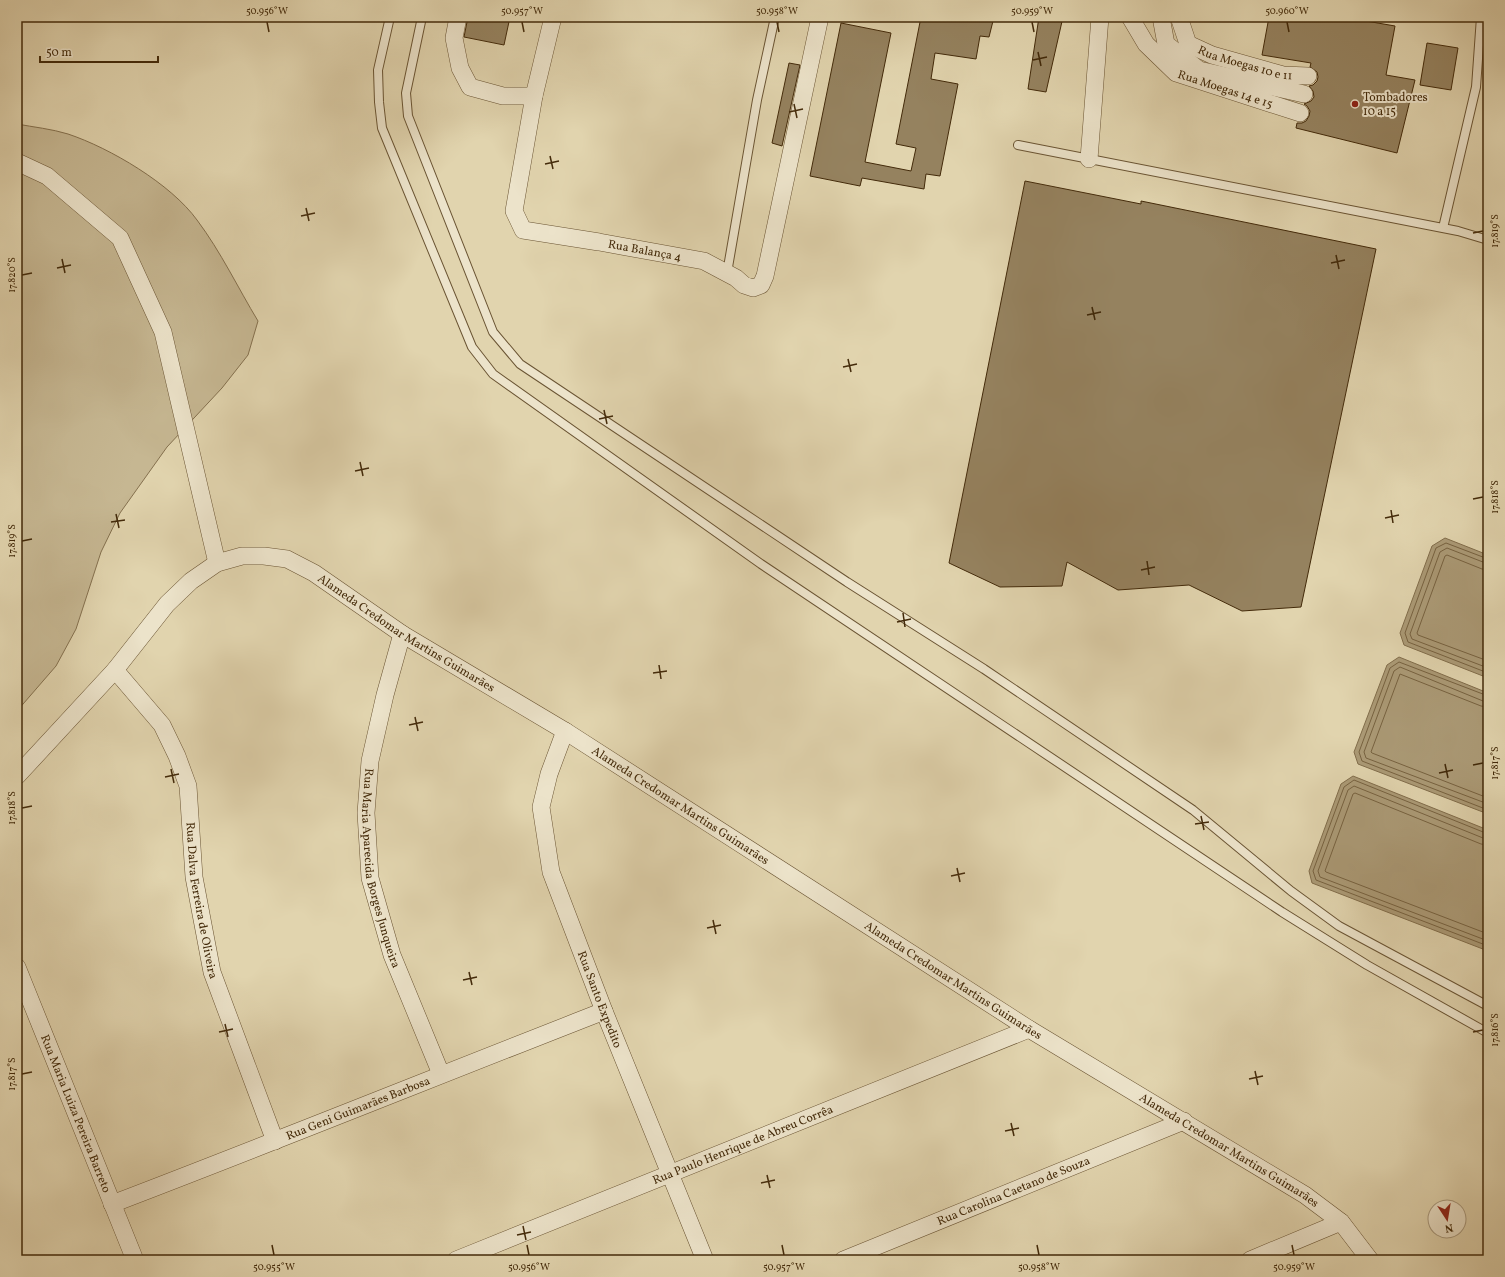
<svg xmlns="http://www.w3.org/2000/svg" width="1505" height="1277" viewBox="0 0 1505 1277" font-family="Vollkorn,serif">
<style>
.green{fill:#c6b792;stroke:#84704e}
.water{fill:#ab9a76;stroke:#816d4b}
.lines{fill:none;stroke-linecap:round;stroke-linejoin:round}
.shore{stroke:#776240;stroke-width:1}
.building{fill:#95825f;stroke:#432a0a}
.service-casing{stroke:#6a5433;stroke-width:10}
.minor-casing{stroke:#6a5433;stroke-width:18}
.service{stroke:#ece3ca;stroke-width:8}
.minor{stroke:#ece3ca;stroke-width:17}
.ticks{fill:none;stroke:#432a0a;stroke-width:1.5}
.poi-dot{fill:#8f2418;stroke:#ece3ca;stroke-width:1.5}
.labels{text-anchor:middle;stroke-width:4;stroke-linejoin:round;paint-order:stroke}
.street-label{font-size:12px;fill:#432a0a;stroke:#ece3ca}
.poi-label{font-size:12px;fill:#432a0a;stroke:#ece3ca;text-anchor:start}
.neatline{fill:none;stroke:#432a0a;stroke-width:1.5}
.ticks-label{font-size:10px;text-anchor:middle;fill:#432a0a}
</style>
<rect width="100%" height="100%" fill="#e1d4ae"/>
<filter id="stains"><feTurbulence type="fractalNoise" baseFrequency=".005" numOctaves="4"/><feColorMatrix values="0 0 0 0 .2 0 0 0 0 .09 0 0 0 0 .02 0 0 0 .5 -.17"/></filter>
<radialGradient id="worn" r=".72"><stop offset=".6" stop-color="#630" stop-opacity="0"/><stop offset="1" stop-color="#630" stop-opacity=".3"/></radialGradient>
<path class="green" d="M17,124c16,3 35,5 51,10 42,14 103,50 129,86 24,32 41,68 61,101l-10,34 -26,33 -55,59 -47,66 -19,39 -25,77 -20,37 -39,45z"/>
<path class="water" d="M1445,538l43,17v123l-84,-33 -4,-12 32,-87z
M1399,657l89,36v121l-130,-50 -4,-12 33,-87z
M1353,776l135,54v121l-176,-68 -3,-12 32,-87z"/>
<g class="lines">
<path class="shore" d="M1488,559l-42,-16 -10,5 -31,85 3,9 80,31
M1488,564l-41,-16 -7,4 -30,82 2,5 76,29
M1488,570l-6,-1 -35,-14 -2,1 -28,77 1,2 70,26
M1488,696l-89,-34 -9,6 -31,84 3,9 126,49
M1488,701h-5l-83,-34 -6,4 -30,81 2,6 122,46
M1488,707l-7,-1 -81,-32 -29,78 1,1 116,45
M1488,834l-134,-54 -10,7 -31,84 3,9 172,66
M1488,839l-5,-1 -129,-52 -6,4 -30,81 2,6 168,64
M1488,845l-7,-1 -126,-51 -2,1 -28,77 1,1 162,62"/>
</g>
<path class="building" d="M468,17h42l-6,28 -40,-8z
M921,17h73l-5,20 -9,-1 -4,23 -41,-6 -4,26 27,5 -18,92 -14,-2 -2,15 -62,-11 -2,8 -50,-10 31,-153 50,10 -26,129 46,9 5,-23 -20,-4z
M1039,17h24l-17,75 -18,-3z
M1269,17h74l52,9 -9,49 29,5 -18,73 -101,-25 1,-5h5l4,-2 3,-5 1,-5 -3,-5 -3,-2 7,-3 3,-4 -1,-6 -4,-5 4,-1 4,-4 1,-4 -1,-5 -7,-5 1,-4 -49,-8z
M1427,43l31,5 -7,42 -31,-5z
M789,63l11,2 -18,81 -10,-3z
M1025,181l116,23v-3l235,48 -75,358 -59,4 -53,-26 -71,5 -51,-28 -5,24 -62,1 -51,-24z"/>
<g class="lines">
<defs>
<path id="service" d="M390,17l-12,53 1,32 3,26 90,219 21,27 268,190 521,348 85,53 121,68
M422,17l-16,76 2,23 85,216 27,32 327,218 137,87 209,141 98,81 48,35 149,80
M1018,145l440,86 30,9
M1443,228l33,-141 5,-70
M727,273l30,-173 18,-83"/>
<g id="minor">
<path id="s1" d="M458,17l-4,21 6,30 10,19 33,9h31l-20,115 9,19 76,12 105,19 32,17 8,7 9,3 8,-3 4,-9 55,-259"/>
<path id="s2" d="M1130,17l16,27 30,29 124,40"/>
<path d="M1161,17l5,27 33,26 105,24"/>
<path id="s3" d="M1179,17l9,27 24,11 71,20 25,1"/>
<path d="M534,96l19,-79"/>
<path d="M1089,159l11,-142"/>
<path d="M17,162l30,14 73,62 43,94 54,231"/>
<path id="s4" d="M402,634l-17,61 -15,66 -4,52 4,65 22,77 49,119"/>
<path id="s5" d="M115,670l47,55 15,31 11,30 6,91 18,95 63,169"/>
<path id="s6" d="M565,731l-16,43 -8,33 10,65 53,139 101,249"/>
<path id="s7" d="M17,776l98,-106 52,-66 24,-23 26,-18 25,-7h22l23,3 27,14 88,61 163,97 464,298 276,166 36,27 29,38"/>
<path id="s8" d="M17,967l118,293"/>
<path id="s9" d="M112,1204c165,-63 328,-129 492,-193"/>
<path id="s10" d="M456,1260l573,-231"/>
<path id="s11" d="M843,1260l341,-139"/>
<path d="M1250,1260l91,-38"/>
</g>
</defs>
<use href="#service" class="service-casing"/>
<use href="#minor" class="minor-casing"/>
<use href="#service" class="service"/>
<use href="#minor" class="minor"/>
</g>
<path class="ticks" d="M267,22l2,10M522,22l2,10M777,22l2,10M1032,22l2,10M1287,22l2,10M1038,52l3,14M1033,60l14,-3M794,104l3,14M789,112l14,-3M550,156l3,13M545,164l14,-3M306,208l3,13M301,216l14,-3M1473,233l10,-2M1336,255l3,14M62,259l3,14M1331,263l14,-3M57,268l14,-3M22,275l10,-2M1092,307l3,13M1087,315l14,-3M848,359l3,13M843,367l14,-3M604,410l3,14M599,419l14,-3M360,462l3,14M355,471l14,-3M1473,499l10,-2M1391,510l2,13M116,514l3,14M1385,518l14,-3M111,522l14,-2M22,541l10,-2M1147,561l2,14M1141,570l14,-3M903,613l2,14M897,622l14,-3M659,665l2,14M653,673l14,-2M415,717l3,14M409,725l14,-3M1445,764l3,14M1473,765l10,-2M171,769l3,14M1439,773l14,-3M165,777l14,-3M22,808l10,-2M1201,816l3,14M1195,824l14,-2M957,868l3,14M951,876l14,-3M713,920l3,14M707,928l14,-3M469,972l3,13M463,980l14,-3M225,1024l3,13M219,1032l14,-3M1473,1032l10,-2M1255,1071l3,14M22,1074l10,-2M1249,1079l14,-3M1011,1123l3,13M1005,1131l14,-3M767,1175l3,13M761,1183l14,-3M523,1226l3,14M517,1235l14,-3M272,1245l2,10M527,1245l2,10M782,1245l2,10M1037,1245l2,10M1292,1245l2,10"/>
<circle class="poi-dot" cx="1355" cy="104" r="4"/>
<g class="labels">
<g class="street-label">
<text dy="4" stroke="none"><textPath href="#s3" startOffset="89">Rua Moegas 10 e 11</textPath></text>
<text dy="4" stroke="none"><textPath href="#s2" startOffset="125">Rua Moegas 14 e 15</textPath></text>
<text dy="4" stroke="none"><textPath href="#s1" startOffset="400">Rua Balança 4</textPath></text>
<text dy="4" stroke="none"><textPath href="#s7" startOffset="505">Alameda Credomar Martins Guimarães</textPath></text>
<text dy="4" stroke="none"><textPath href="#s7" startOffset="829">Alameda Credomar Martins Guimarães</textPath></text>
<text dy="4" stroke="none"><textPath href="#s4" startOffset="240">Rua Maria Aparecida Borges Junqueira</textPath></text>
<text dy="4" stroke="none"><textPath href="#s5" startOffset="254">Rua Dalva Ferreira de Oliveira</textPath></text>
<text dy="4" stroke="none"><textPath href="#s7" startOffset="1153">Alameda Credomar Martins Guimarães</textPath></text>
<text dy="4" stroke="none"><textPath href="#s6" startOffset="282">Rua Santo Expedito</textPath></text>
<text dy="4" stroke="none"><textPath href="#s9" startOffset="264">Rua Geni Guimarães Barbosa</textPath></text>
<text dy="4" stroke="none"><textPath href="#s8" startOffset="158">Rua Maria Luiza Pereira Barreto</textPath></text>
<text dy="4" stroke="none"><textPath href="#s10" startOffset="309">Rua Paulo Henrique de Abreu Corrêa</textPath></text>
<text dy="4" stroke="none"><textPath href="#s7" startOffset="1477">Alameda Credomar Martins Guimarães</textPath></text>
<text dy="4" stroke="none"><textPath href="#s11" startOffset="184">Rua Carolina Caetano de Souza</textPath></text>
</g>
<g class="poi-label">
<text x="1363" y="101">Tombadores<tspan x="1363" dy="14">10 a 15</tspan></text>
</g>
</g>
<rect width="1505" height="1277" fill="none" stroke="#e1d4ae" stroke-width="44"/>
<g transform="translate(1447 1219) rotate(168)"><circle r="19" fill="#ece3ca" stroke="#a8997d"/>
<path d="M0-3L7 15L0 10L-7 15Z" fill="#8f2418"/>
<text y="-6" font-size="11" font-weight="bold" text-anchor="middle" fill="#432a0a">N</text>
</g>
<path d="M40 56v6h118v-6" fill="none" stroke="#432a0a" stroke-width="2"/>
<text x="46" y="56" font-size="12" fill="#432a0a" stroke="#ece3ca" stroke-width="3" paint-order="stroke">50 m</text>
<rect x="22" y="22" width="1461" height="1233" class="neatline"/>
<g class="ticks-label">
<text x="267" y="14">50.956°W</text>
<text x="522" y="14">50.957°W</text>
<text x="777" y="14">50.958°W</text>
<text x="1032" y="14">50.959°W</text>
<text x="1287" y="14">50.960°W</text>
<text transform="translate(1494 231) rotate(-90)" y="4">17.819°S</text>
<text transform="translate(11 275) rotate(-90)" y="4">17.820°S</text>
<text transform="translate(1494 497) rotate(-90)" y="4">17.818°S</text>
<text transform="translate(11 541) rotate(-90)" y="4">17.819°S</text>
<text transform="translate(1494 763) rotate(-90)" y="4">17.817°S</text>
<text transform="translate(11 808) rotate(-90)" y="4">17.818°S</text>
<text transform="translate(1494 1030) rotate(-90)" y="4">17.816°S</text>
<text transform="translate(11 1074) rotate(-90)" y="4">17.817°S</text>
<text x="274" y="1270">50.955°W</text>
<text x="529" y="1270">50.956°W</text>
<text x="784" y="1270">50.957°W</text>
<text x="1039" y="1270">50.958°W</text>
<text x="1294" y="1270">50.959°W</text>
</g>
<rect width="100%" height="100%" filter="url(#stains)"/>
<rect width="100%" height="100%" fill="url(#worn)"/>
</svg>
